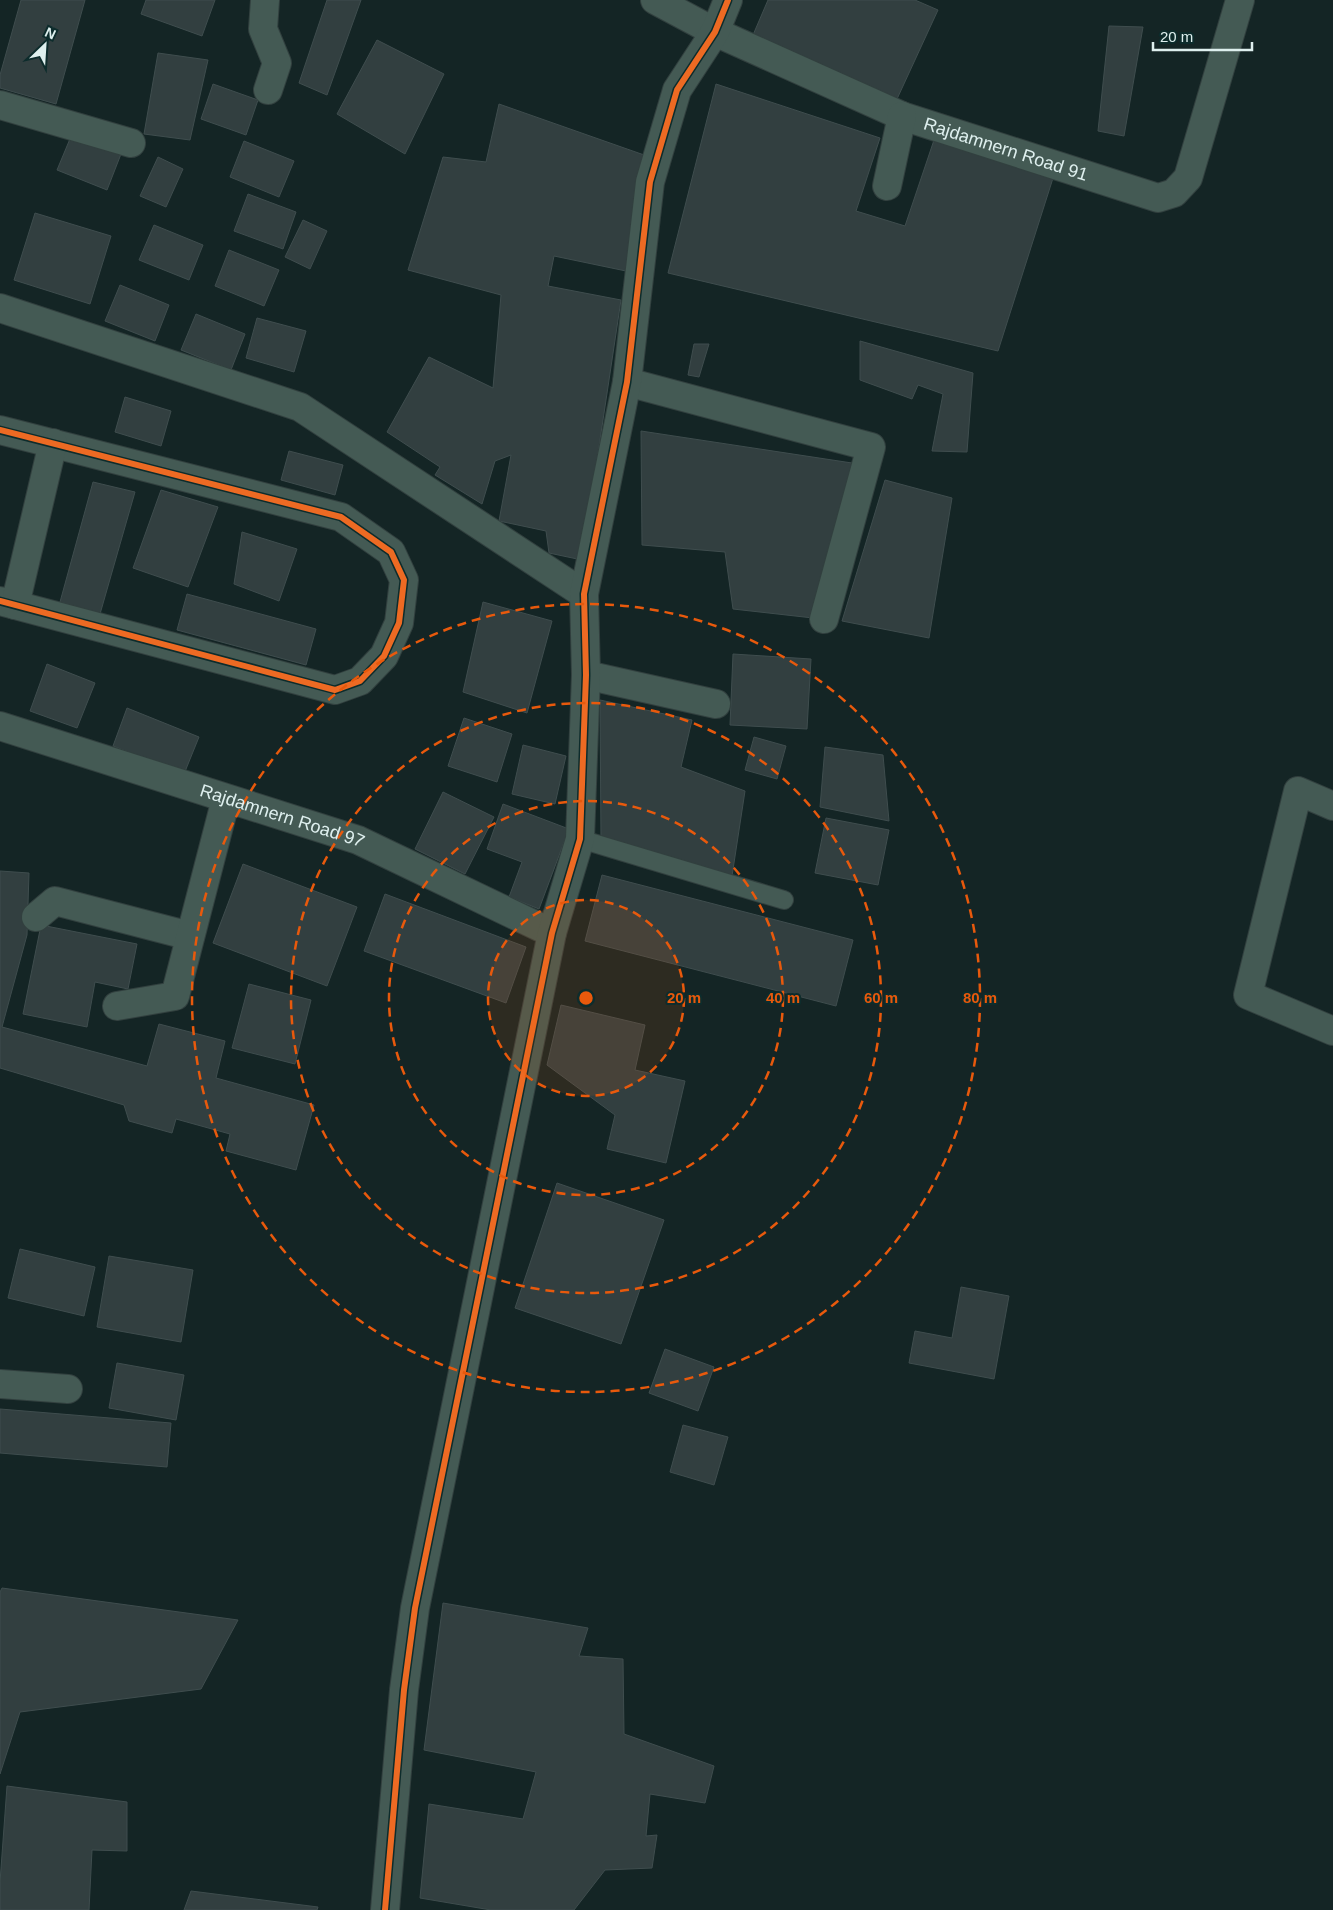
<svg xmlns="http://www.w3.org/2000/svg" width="1333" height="1910" viewBox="0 0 1333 1910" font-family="Helvetica,sans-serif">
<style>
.building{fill:#323f40;stroke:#3f4d4e}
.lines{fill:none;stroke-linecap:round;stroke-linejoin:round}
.lane-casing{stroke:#32403f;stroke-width:20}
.street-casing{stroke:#32403f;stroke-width:30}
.lane{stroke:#445a54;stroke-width:18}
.street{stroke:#445a54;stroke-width:28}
.cycleway-casing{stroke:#0d2c2c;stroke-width:9}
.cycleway{stroke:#ed6a23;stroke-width:6}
.ring{fill:none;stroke:#e8590c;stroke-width:2.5;stroke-dasharray:9 6}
.labels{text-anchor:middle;stroke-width:4;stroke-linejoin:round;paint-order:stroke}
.street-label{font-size:18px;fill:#deefee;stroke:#0d2c2c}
.centre{fill:#e8590c;stroke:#0d2c2c;stroke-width:2.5}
.ring-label{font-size:15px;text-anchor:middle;font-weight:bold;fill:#e8590c;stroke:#0d2c2c;stroke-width:4;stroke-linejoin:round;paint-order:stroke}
</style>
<rect width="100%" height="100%" fill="#142525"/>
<path class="building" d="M21,0h64l-29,104 -56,-16v-13z
M146,0h69l-13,36 -61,-22z
M327,0h34l-34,95 -28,-12z
M768,0h147l23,10 -41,89 -144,-64z
M1109,26l34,1 -19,109 -26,-5z
M377,40l67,34 -39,80 -68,-40z
M158,53l50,7 -18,80 -46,-6z
M213,84l45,16 -12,35 -45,-16z
M716,84l164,54 -24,73 49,15 29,-86 120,35 -56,176 -330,-78z
M499,104l148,52 -21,115 -72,-15 -6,30 73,14 -39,260 -33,-7 -3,-22 -47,-10 12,-66 -16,6 -13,43 -47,-29 5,-8 -53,-35 42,-75 64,31 8,-93 -93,-25 35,-113 43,5z
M72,134l49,20 -14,36 -50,-20z
M244,141l50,20 -15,36 -49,-20z
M158,157l25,12 -17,38 -26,-11z
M248,194l48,18 -13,37 -49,-18z
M35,213l76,23 -21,68 -76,-24z
M303,220l24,11 -17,38 -25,-12z
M154,225l49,20 -14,35 -50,-20z
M229,250l50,20 -15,36 -49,-20z
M120,285l49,20 -14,36 -50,-20z
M196,314l49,20 -14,36 -50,-20z
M257,318l49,13 -12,41 -48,-14z
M860,341l113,32 -6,79 -35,-1 11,-57 -25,-9 -6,14 -52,-19z
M694,344h15l-10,33 -11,-2z
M125,397l46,14 -10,35 -46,-14z
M641,431l211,32 -39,155 -80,-9 -8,-57 -83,-7z
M289,451l54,14 -8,30 -54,-15z
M885,480l67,18 -23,140 -87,-17z
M93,482l42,10 -35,122 -40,-12z
M161,490l57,17 -30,80 -55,-19z
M242,532l55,17 -18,52 -45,-17z
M187,594l129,35 -10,36 -129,-35z
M483,602l69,19 -25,92 -64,-21z
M733,654l78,5 -4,70 -77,-4z
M47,664l48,19 -18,45 -47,-17z
M600,700l92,20 -11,47 64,24 -13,85 -131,-35z
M127,708l72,29 -15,37 -71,-28z
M464,718l48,16 -15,48 -49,-16z
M754,737l32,9 -9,33 -32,-9z
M523,745l43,11 -11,48 -43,-10z
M825,747l58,8 6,66 -69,-14z
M443,792l51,25 -29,57 -50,-25z
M503,804l66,25 -30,80 -30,-12 13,-35 -35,-13z
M826,818l63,12 -11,55 -63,-12z
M243,864l114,43 -30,79 -114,-43z
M0,871l29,2 -2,62 -25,92 145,39 12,-42 66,17 -9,37 98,27 -18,65 -70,-19 4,-17 -54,-15 -4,14 -43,-12 -5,-16 -124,-37z
M602,875l251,65 -17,66 -251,-65z
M385,894l141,53 -20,56 -142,-52z
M41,925l96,19 -9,45 -33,-7 -8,45 -64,-13z
M249,984l62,16 -16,64 -63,-16z
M561,1005l84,20 -10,45 50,11 -19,82 -59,-14 8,-34 -68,-50z
M557,1183l107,37 -43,124 -106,-36z
M20,1249l75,18 -11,49 -76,-18z
M109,1256l84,14 -12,72 -84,-15z
M961,1287l48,9 -15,83 -85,-16 6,-32 37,7z
M665,1349l49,18 -16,44 -49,-18z
M117,1363l67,12 -8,45 -67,-12z
M0,1409l171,14 -4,44 -167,-14z
M683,1425l45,12 -14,48 -44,-13z
M2,1588l236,32 -37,69 -181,23 -20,62v-182z
M443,1603l145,25 -9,28 44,3 1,75 90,32 -9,37 -55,-9 -4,42 11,-1 -5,33 -47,2 -31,40h-83l-71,-12 9,-94 94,15 13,-47 -112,-22z
M7,1786l120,16v49l-35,-1 -3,60h-89v-28z
M191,1891l127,16 -1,3h-133z"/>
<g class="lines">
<defs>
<path id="lane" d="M580,839l204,61"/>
<g id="street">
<path d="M265,0l-2,29 14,34 -9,27"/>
<path id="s1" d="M655,0l60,32 187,84 256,82 16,-5 14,-15 52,-178"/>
<path d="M0,105l131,38"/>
<path d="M887,186l15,-70"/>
<path d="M0,308l300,99 284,187"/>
<path d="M627,382l244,65 -47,172"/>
<path d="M0,430l341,87 50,35 13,28 -5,43 -15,33 -24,25 -25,9 -335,-89"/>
<path d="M15,605l38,-162"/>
<path d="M586,675l130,29"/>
<path id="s2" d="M0,726l358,114 194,93"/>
<path d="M1333,806l-35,-15 -50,204 85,36"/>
<path d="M36,917l19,-16 135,35"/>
<path d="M117,1006l58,-10 51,-197"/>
<path d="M0,1384l68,5"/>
<path d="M385,1910l19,-220 11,-82 137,-675 28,-94 6,-164 -2,-81 43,-212 23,-200 27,-92 38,-58 13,-32"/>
</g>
</defs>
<use href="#lane" class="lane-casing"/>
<use href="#street" class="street-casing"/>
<use href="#lane" class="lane"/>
<use href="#street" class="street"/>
<defs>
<path id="cycleway" d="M0,430l341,87 50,35 13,28 -5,43 -15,33 -24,25 -25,9 -335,-89
M385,1910l19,-220 11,-82 137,-675 28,-94 6,-164 -2,-81 43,-212 23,-200 27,-92 38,-58 13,-32"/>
</defs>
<use href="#cycleway" class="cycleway-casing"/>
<use href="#cycleway" class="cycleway"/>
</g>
<circle cx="586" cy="998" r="98" fill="#e8590c" fill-opacity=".12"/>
<g class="ring">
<circle cx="586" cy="998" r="98"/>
<circle cx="586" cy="998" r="197"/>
<circle cx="586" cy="998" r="295"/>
<circle cx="586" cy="998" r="394"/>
</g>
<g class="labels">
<g class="street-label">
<text dy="6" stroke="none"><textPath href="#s1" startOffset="382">Rajdamnern Road 91</textPath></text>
<text dy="6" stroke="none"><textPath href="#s2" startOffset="296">Rajdamnern Road 97</textPath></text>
</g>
</g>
<circle cx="586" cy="998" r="8" class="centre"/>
<g class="ring-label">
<text x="684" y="1003">20 m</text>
<text x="783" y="1003">40 m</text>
<text x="881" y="1003">60 m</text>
<text x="980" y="1003">80 m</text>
</g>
<g transform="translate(45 45) rotate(25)" stroke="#0d2c2c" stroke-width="4" paint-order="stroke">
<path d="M0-4L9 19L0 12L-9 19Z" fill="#deefee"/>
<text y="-8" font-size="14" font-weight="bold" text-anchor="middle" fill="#deefee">N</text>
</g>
<path d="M1153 42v8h99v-8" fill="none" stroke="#deefee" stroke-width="2.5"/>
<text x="1160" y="42" font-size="15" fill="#deefee" stroke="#0d2c2c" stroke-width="4" paint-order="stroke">20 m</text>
</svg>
